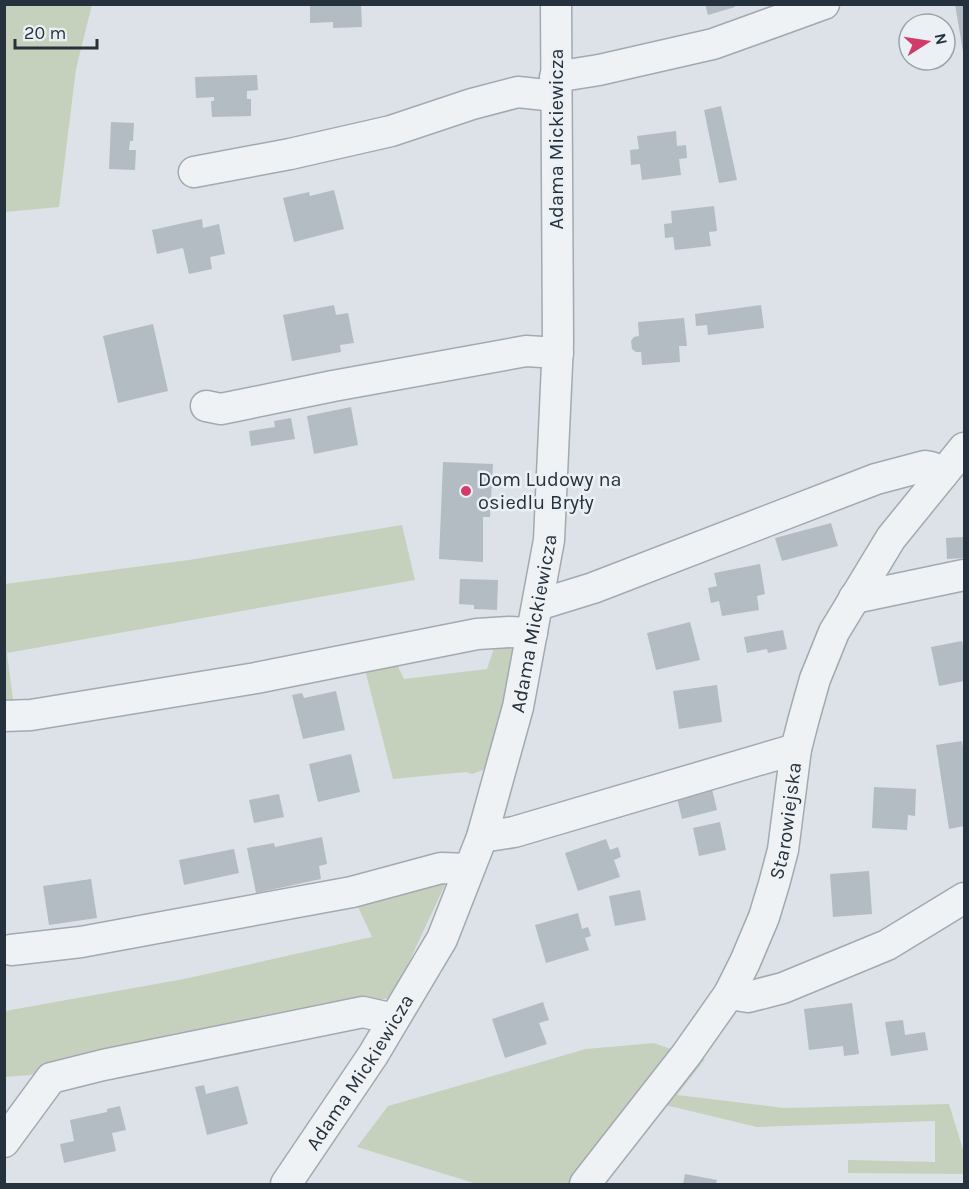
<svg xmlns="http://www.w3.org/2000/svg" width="969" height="1189" viewBox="0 0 969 1189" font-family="Karla,sans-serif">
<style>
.green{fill:#c5d1bd}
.building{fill:#b3bcc3}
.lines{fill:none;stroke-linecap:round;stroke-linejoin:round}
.minor-casing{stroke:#a1aab1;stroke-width:33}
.minor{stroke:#eef2f5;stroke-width:30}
.poi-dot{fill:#d13b69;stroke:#ebf0f4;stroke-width:2}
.labels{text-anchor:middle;stroke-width:5;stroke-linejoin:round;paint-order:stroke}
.street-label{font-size:20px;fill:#25323d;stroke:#ebf0f4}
.poi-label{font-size:20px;fill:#25323d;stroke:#ebf0f4;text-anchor:start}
</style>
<rect width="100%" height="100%" fill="#dce2e7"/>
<path class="green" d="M5,4l87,1 -16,64 -17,138 -54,5z
M402,525l13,55 -408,73 7,55h-9v-124l184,-24z
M506,640l9,10 -8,45 -21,74 -14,5 -6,-2 -73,7 -29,-113 31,-6 9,19 83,-10 9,-27z
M450,874l-49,105 -13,19 -269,60 -89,17 -25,2v-66l179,-32 188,-42 -19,-41z
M654,1043l22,8 -102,133h-97l-120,-37 31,-41 198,-57z
M693,1057l12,2 -28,36 107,13 165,-4 15,49v21l-116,-1v-13l87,2v-41l-178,6 -100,-24z"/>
<path class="building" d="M310,4l51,1 1,22 -29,1v-6l-23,1z
M705,4h30v3l-27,8z
M955,4h9v48h-1z
M257,75l1,15 -11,1v8h4v17l-39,1 -1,-16h3v-4l-18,1 -1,-21z
M721,106l16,74 -18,3 -15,-73z
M111,122l23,1 -1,18h-3l-1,9h7l-1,20 -26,-1z
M676,131l1,15 9,-1 1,13 -8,1 2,16 -39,5 -2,-16 -9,1 -1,-15 9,-1 -2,-13z
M334,190l10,39 -50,13 -11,-44 26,-6 1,4z
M714,206l3,25 -8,1 2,14 -36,4 -2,-13 -8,1 -1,-14 8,-1 -1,-12z
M202,219l1,9 16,-4 6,30 -15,3 2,12 -23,5 -6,-26 -26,6 -5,-24z
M334,305l2,10 12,-2 6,30 -14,2 1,7 -49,9 -9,-46z
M761,305l3,23 -56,7 -1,-10 -11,1 -1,-12z
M684,318l3,28h-8l1,16 -38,3 -1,-13h-5l-4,-3 -1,-8 3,-4 5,-1 -1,-14z
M153,324l15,67 -50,12 -15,-67z
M351,407l7,38 -44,9 -7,-38z
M291,418l4,21 -44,7 -2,-15 26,-4 -1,-6z
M443,462l50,2 -3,53h-7v45l-44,-3z
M831,523l7,23 -56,15 -7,-23z
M964,537v21l-17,1 -1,-21z
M760,564l5,30 -8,2 2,14 -37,6 -3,-15 -8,2 -3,-15 9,-2 -3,-13z
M460,579l38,1 -1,30 -23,-1v-4l-15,-1z
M690,622l10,38 -44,10 -9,-37z
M783,630l4,19 -19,4 -1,-4 -20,4 -3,-16z
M962,641l2,9v31l-25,5 -8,-39z
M717,685l5,37 -43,7 -6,-38z
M336,691l9,39 -42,9 -11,-44 10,-2 2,5z
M962,741l2,12v73l-15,3 -13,-84z
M351,754l9,38 -42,10 -9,-38z
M874,787l42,2 -1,27 -7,-1 -1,15 -35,-2z
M712,789l5,21 -35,9 -5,-21z
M279,794l5,23 -30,6 -5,-23z
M720,822l6,28 -27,6 -6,-28z
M322,837l5,27 -8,2 2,13 -65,14 -9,-45 27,-5 1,4z
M606,839l4,11 8,-3 3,10 -7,3 6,17 -42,14 -13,-38z
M234,849l5,24 -55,12 -5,-25z
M869,871l3,43 -39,3 -3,-43z
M91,879l6,39 -48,7 -6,-39z
M640,890l6,30 -31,6 -6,-30z
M578,913l4,16 6,-2 3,9 -6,2 4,12 -43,13 -11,-38z
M543,1002l6,18 -10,3 8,21 -42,14 -13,-39z
M852,1003l7,51 -15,2 -1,-10 -34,4 -5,-41z
M903,1020l2,15 20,-3 3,18 -37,6 -6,-34z
M204,1085l2,9 32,-8 10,38 -41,11 -12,-48z
M120,1106l6,24 -14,3 4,18 -52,12 -4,-19 14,-3 -4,-21 37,-8v-3z
M685,1174l32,6 -1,4h-33z"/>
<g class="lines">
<defs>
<g id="minor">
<path d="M555,77l44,-7 114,-26 111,-40"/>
<path d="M194,172l96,-18 101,-23 81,-27 46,-12 37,4"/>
<path d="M206,406l15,3 112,-23 193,-35 32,2"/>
<path d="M854,598l110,-23"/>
<path d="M538,605l55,-17 283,-109 49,-13 6,1 12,7"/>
<path d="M4,716l27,-1 225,-37 221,-44 32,-2 23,1"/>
<path d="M482,837l32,-5 282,-83"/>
<path d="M11,950l70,-8 271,-50 89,-24 28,1"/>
<path d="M729,994l19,3 35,-9 104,-43 77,-47"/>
<path d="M4,1142l47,-64 52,-13 260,-53 31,7"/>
<path id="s1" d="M286,1184l87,-129 69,-116 40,-102 36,-130 31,-167 9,-197 -2,-339"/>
<path id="s2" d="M585,1184l101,-129 43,-61 16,-32 19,-45 10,-33 9,-34 13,-101 8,-31 11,-39 19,-47 57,-94 73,-90"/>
</g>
</defs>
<use href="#minor" class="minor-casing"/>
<use href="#minor" class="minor"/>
</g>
<circle class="poi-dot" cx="466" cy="491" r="6"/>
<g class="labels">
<g class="street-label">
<text transform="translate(556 139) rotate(-90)" y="7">Adama Mickiewicza</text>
<text dy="7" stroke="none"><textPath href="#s1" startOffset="620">Adama Mickiewicza</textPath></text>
<text dy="7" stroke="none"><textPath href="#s2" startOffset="422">Starowiejska</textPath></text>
<text dy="7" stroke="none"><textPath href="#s1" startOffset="134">Adama Mickiewicza</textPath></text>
</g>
<g class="poi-label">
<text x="478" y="486">Dom Ludowy na<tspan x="478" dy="23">osiedlu Bryły</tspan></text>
</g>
</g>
<rect width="969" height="1189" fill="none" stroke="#25323d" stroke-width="12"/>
<g transform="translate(927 42) rotate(78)"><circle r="28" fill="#ebf0f4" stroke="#9ca4ab" stroke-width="1.5"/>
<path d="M0-4.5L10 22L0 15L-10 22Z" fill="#d13b69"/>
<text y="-9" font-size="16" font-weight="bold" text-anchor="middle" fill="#25323d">N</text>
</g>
<path d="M15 39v9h82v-9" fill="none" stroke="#25323d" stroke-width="3"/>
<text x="24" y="39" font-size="18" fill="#25323d" stroke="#ebf0f4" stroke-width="4.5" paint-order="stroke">20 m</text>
</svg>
